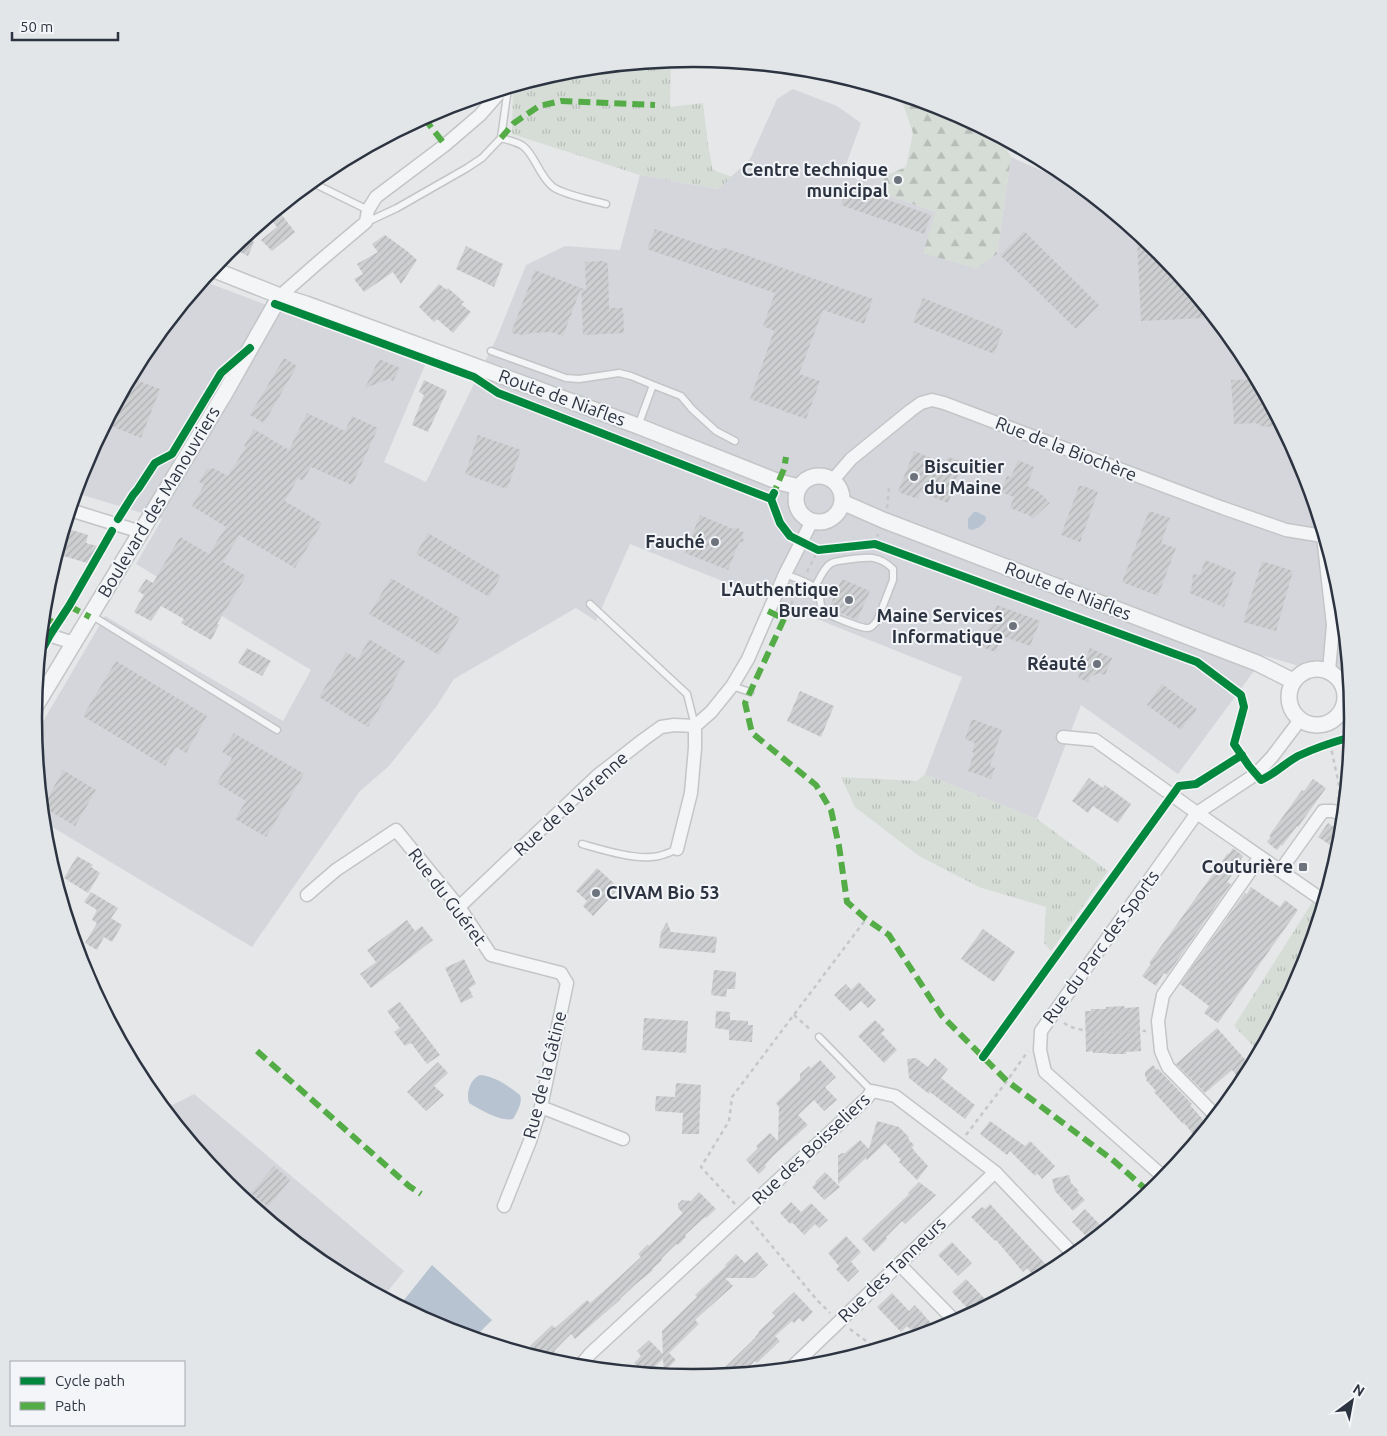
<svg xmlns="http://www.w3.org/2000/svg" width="1387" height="1436" viewBox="0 0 1387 1436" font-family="Ubuntu,sans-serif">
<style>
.built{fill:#d4d6dc}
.grass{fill:url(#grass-tufts)}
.forest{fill:url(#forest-firs)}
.water{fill:#b7c3d0}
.building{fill:url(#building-hatch)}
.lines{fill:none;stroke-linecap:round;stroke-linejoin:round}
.service-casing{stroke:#c3c5c7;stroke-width:9}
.minor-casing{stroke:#c3c5c7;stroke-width:15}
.tertiary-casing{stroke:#c3c5c7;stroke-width:18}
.path{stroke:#c5c7c9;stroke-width:2.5;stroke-dasharray:4 4;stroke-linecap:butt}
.service{stroke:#f4f5f6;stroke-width:6}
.minor{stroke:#f4f5f6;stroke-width:12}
.tertiary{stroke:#f4f5f6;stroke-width:15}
.quiet{stroke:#54ac46;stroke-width:6;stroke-dasharray:12 6;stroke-linecap:butt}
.cycleway-casing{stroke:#f3f5f8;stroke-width:11}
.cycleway{stroke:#00873e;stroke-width:8}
.poi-dot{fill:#6d737c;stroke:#f3f5f8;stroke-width:2}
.labels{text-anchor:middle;stroke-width:4;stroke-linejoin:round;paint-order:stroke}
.poi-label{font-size:18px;font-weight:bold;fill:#2d3441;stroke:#f3f5f8;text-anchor:end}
.street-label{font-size:18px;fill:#2d3441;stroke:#f3f5f8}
.rim{fill:none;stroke:#2d3441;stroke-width:2.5}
</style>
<defs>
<pattern id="grass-tufts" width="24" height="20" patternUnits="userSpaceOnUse" patternTransform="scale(1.25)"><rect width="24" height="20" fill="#d6dcd6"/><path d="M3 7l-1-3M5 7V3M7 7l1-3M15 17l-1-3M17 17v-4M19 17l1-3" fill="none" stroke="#b8bdb9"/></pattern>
<pattern id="forest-firs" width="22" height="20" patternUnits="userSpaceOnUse" patternTransform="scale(1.25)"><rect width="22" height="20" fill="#d6dcd6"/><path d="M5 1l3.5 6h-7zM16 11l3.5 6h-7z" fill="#b8bdb9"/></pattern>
<pattern id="building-hatch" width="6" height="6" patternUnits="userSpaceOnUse" patternTransform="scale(1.25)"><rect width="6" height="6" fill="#cdcfd1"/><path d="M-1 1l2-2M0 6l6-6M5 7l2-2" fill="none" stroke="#b0b2b5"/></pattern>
</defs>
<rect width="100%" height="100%" fill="#e5e7e9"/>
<path class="built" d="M793,89l44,17 24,17 -15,42 11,15 23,-2 10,18 46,16 -12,42h73l14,-97 76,34 73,61 82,100 61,114 38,124 9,91 -85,-25 -87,118 -97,-69 -44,114 -112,-45 37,-97 -332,-133 -34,77 -20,-13 -122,71 -18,28 -47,59 -29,25 -108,156 -208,-125 -9,-87 70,-119 178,105 28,-51 -175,-106 26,-45 -86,-26 8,-28 61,-114 58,-70 222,84 -41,97 42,20 71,-145 29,-72 39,-19 55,4 20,-75 78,14 32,-30 27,-60z
M194,1094l210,177 -21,26 -56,-31 -100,-82 -62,-75z"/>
<path class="grass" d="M671,60l-1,47 33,-4 5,42 5,25 19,7 -14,12 -78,-14 -128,-41 1,-47 52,-16z
M925,774l112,45 71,52 -57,80 -7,-8 2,-36 -67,-20 -60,-31 -64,-49 -14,-30 76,4z
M1313,901l9,7 -19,63 -44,81 -25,-26z"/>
<path class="forest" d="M900,95l46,14 53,28 12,20 -14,97 -21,15 -53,-16 13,-41 -46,-16 -10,-18 26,-11 7,-34z"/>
<path class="water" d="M974,512h3l8,4 1,3c-2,6 -9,10 -15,11l-3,-2v-9z
M480,1075c15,1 28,11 40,20 3,7 -3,17 -7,24 -12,3 -34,-10 -44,-16 -3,-10 1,-24 11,-28z
M432,1265l60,55 -18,18 -33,-11 -41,-22z"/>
<path class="building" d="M848,186l83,29 -7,19 -83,-29z
M281,214l14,18 -23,19 -11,-11 16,-13 -5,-6z
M655,229l65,22 2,-4 151,52 -9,25 -41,-14 -24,64 21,7 -14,38 -56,-20 24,-68 -11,-5 12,-33 -128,-44z
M1024,231l75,74 -23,24 -76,-74z
M385,235l22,16 10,9 -16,24 -8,-12 -29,20 -10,-13 9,-5 -6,-10 21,-12 -6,-8z
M246,236l8,6 -6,14 -16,-8z
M1137,240h9l14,12 44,53 1,13 -64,3z
M466,246l37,18 -9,23 -38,-18z
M602,261l4,1 2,3 1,43h14l1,25 -41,2 -2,-47 5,2 -1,-28z
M535,270l46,18 -18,48 -12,-4 -20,1 -8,2 -12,-2z
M439,284l8,6 1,-2 16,14 -3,2 10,8 -18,21 -16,-14 -3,3 -15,-15z
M923,298l80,32 -9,24 -81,-32z
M284,358l13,8 -33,57 -14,-8z
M379,359l21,9 -7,13 -4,-2 -24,9z
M131,378l29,11 -19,49 -35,-14z
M1257,379l5,11 20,36 -19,1 -7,-4 -22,1 -3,-44z
M424,380l23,11 -19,41 -16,-7 12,-30 -5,-3z
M307,413l38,18 7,-15 26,12 -26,57 -41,-18 -8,14 -5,-3 -13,23 37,22 -27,45 -56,-33 -16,27 23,14 -29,48 2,1 -8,15 -30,-17 3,-4 -23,-13 -10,15 -17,-9 10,-17 -6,-4 8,-12 7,4 27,-46 29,17 17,-27 -34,-21 12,-21 -5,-3 8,-13 6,-1 15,8 18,-29 -2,-1 10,-17 35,21z
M478,435l43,15 -14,39 -42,-15z
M914,451l31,13 3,-7 15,5 -15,41 -28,-11 -2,7 -20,-7z
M1018,460l16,7 -7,19 11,5 12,12 -18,16 -3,-4 -19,-7 4,-11 -13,-5 6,-16 4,1z
M1079,486h5l14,6 -18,50 -19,-7z
M1149,511l21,7 -9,25 15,5 -18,48 -36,-14z
M700,515l33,14 5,-2 2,4 4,1 -2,4 2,5 -5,2 -11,27 -43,-17z
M65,528l23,7 -2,8 11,3 -10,17 -30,-9z
M428,533l73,43 -12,21 -73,-43z
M1205,560l31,12 -12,35 -35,-14 3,-8 1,-11 7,1z
M1262,561l31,10 -17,60 -33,-9z
M391,578l69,40 -21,37 -70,-41z
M842,579l28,12 -13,29 -28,-12z
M997,605l43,16 -10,25 -28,-10 -6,16 -15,-5z
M369,639l36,22 -11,19 2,1 -28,46 -49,-30 27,-45 12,7z
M247,648l24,13 -9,15 -24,-13z
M1090,648l22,10 -7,17 -6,-2 -9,4 -2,5 -10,-4z
M116,661l91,55 -21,37 -10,-6 -11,19 -82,-50z
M1162,684l35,25 -16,21 -34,-25z
M800,691l34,15 -13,31 -34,-16z
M972,719l30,11 -12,36 5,2 -4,11 -23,-8 6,-18 -2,-1 3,-9 -10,-4z
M234,733l70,41 -38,63 -31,-18 11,-18 -29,-18 15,-25 -10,-6z
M63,770l33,20 -21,36 -32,-19z
M1089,778l14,10 2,-3 26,19 -13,19 -25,-17 -5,7 -16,-12z
M1313,779l13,9 -28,39 -1,-1 -15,20 -1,-1 -4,5 -10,-8 4,-5 -2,-1 33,-46 2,1z
M1328,823l12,8 -2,4 4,2 -3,14 -21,-14z
M1233,848l10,8 -3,5 1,1 -14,20 4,2 -64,91 -3,-2 -8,13 -14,-10 9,-12 -2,-1 79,-110 1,1z
M77,856l16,9 -2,2 9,6 -12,20 -24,-15z
M597,868l22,20 -26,28 -10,-10 4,-5 -11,-10z
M1251,887l29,20 5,-7 13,10 -80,113 -14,-10 5,-7 -29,-22 65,-91 2,1z
M91,892l27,16 -7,10 11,7 -10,17 -8,-5 -7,13 -12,-7 12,-20 -5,-3 5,-10 -13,-8z
M407,920l8,11 7,-5 11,14 -62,48 -11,-14 16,-12 -9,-12z
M667,922l4,10 46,5 -2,16 -56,-5 2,-16z
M983,929l32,23 -21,30 -33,-23z
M464,959l12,25 -7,4 4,9 -12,6 -16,-35z
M714,970l22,2 -1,17h-8l-1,8 -15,-2z
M859,982l17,18 -8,8 -7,-7 -11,10 -16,-16 12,-11 5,6z
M400,1002l40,53 -13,9 -16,-21 -6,3 -11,-14 6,-4 -13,-17z
M1124,1006l1,2 14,-1 2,44 -15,1v2h-18v-1h-15v-2l-7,1 -1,-41h6v-2h15v-2z
M716,1011l14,1v8l18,1v4h5l-1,17 -23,-2v-10l-14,-2z
M644,1018l44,3 -2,32 -44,-3z
M875,1020l10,10 -4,3 16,17 -13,13 -26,-27z
M1217,1028l33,37 -13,11 -5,-6 -27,23 -29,-29z
M916,1058l12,9 7,-9 13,11 -7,9 34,27 -10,14 -35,-27 -1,2 -20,-16 -2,-19z
M820,1060l16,17 -11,10 12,13 -13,11 -10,-11 -16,15 10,10 -35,31 -8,9 1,2 -7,7 -13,-14 12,-12 -2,-2 14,-13 8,8 1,-34 -3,-4 24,-23v-6l9,-8 2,2z
M438,1062l10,11 -14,13 10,9 -18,16 -19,-19z
M1153,1065l4,5 1,-1 34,35 -2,1 16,18 -1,1 2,3 -8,11 -4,-5 -2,1 -9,-11 -1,1 -29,-32 2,-1 -10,-11 1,-1 -2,-3v-4z
M676,1083l25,2 -2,49h-17l1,-21 -28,-2 1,-15 19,1z
M877,1121l22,6 10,10 -1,2 6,6 -2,3 4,5 12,13 -11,14 -18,-18 2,-2 -16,-17 -19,18 1,-4 -29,27v-28l4,-3h3l15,-13 9,9z
M990,1121l35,25 5,-5 25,25 -13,13 -5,-6 -2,3 -25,-25 -3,4 -27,-21z
M274,1166l16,14 -22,27 -17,-14z
M825,1172l15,15 -16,13 -12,-13 4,-4 -1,-1z
M1069,1175l2,8 8,8 -2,1 8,8 -12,11 -18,-20 -3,-12z
M919,1182l17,13 -31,29 -3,-3 -16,16 1,2 -13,13 -12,-13 47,-45 -1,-1z
M699,1192l17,17 -10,9 -1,-1 -20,18 1,2 -8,8 -2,-1 -15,15 1,1 -10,9 1,1 -17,14 -16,15h1l-46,40 -4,-5 -17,17 14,14 -26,-7 -12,-12 22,-21 3,3 32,-28 3,3 25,-22 26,-24 -3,-3 10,-10 1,2 34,-33 -5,-5v-4l4,-4 9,1z
M791,1202l10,10 10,-9 17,17 -9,8 -4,-4 -11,11 -12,-13 -2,2 -10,-11z
M990,1204l33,36 29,31 -15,8 -10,-11 -4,4 -27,-32 -1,1 -24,-24 11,-10 3,2z
M1085,1209l20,21 -14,11 -19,-19z
M846,1236l15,16 -10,10 8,9 -11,11 -12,-13 3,-3 -11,-13z
M952,1242l20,21 -14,13 -20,-21z
M757,1252l11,13 -14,13h-29l8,8 -38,34 4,4 -30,29 7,7 -12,12 -1,-13 -15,14h-4l-10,-10 7,-7 -4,-5 12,-11 14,14 -1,-23 35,-34 -2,-2 31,-29 -1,-1 11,-11 9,9z
M966,1279l19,20 -2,1 5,5 -16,8 -20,-21z
M794,1292l19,20 -10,10 -4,-4 -5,5 -2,-2 -17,15 5,5 -23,22 -2,-2 -13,12 -25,2 39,-38h-1l4,-4 -1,-1 17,-16 -3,-3z
M892,1293l17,18 6,-6 22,25 -20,6 -10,-10 -6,6 -24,-25z"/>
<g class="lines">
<defs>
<path id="service" d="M501,138c7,2 16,4 22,8 12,9 16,30 30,41 12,8 38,13 53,17
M311,182l57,28
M367,222l30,-14 70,-40 15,-10 19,-20 7,-50
M491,351l75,27 13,1 40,-6 12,3 22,9
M638,426l15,-41 28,11 11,13 24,22 19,10
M785,574c9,4 21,7 29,13 10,6 3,17 10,24 3,4 39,18 44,17 4,0 6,-4 9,-7l16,-41v-11c-15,-15 -28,-12 -48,-9 -5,1 -11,1 -15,4 -7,5 -11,16 -15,23
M590,604l97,90 8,32
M91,615l186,115
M732,686l18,6
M582,844c18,5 50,15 69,13 8,0 18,-4 26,-8
M819,1037l53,54"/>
<path id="minor" d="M280,296l41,-36 45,-38 2,-12 8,-13 69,-52 35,-30 22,-25
M833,480l18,-21 59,-48 11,-8 11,-3 12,3 279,105 63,22 37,6
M70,510l71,22
M1322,527l11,98 -4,46
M42,633l32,10
M1063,737l32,3 102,73 127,88
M677,849l14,-56 4,-45v-22l16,-14 21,-26 16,-27 37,-85 27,-53
M1280,871l43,-60h10l11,4
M307,895l29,-25 60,-40 63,77 32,48 70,18 6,10 -26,124 -11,34 -26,65
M459,907l138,-131 46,-36 18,-13 13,-2 21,1
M541,1107l82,32
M1216,1116l-48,-49 -7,-16 -3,-30 5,-26 97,-138
M1164,1180l-5,-7 -114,-101 -5,-22 1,-19 156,-218 59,-39 16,-17 28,-37
M899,1264l57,58
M580,1366l10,-12 277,-256 5,-7 23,5 100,76 79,83
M791,1368l204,-196"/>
<path id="tertiary" d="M212,269l68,27 26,8 332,122 141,56 20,5
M796 499a23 23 0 1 1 46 0a23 23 0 1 1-46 0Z
M842,502l41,18 374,143 36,18
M1289 697a28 28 0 1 1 56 0a28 28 0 1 1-56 0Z
M35,707l190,-314 55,-97"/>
</defs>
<use href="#service" class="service-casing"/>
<use href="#minor" class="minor-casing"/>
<use href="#tertiary" class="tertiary-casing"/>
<path class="path" d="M887,508l2,-20
M875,544l3,-10
M807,572l11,-22
M784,619l15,-31
M1330,743l10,47 -3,8
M794,1015l18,16
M1064,1023c18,13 60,8 82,8
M966,1135l41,-54 21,-30
M735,1204l-34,-37 28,-46 3,-24 134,-178
M751,1221l66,79 13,13
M850,1329l16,12 9,8"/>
<use href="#service" class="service"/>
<use href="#minor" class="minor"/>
<use href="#tertiary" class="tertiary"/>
<path class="quiet" d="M424,118l21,27
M501,138l13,-15 25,-17 22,-5 94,4
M772,497l12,-28 2,-12
M69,606l21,11
M768,611l16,8 -39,84 7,30 64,52 15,25 8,36 8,56 19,17 23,16 53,81 65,65 107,80 36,32
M43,619l15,4
M257,1051l152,135 12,8"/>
<defs>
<path id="cycleway" d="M275,304l199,73 24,16 273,106 3,-6
M771,499l9,24 10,13 28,14 57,-6 322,118 44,33 3,12 -10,37 15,22 12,14c14,-6 24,-17 37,-24 17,-8 35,-14 53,-19
M118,519l15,-24 5,-6 17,-26 17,-9 49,-81 29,-25
M40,654l10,-19 19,-29 43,-75
M983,1057l196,-271 17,-2 46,-29"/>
</defs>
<use href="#cycleway" class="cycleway-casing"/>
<use href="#cycleway" class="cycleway"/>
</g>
<g class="poi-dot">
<circle cx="898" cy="180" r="5"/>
<circle cx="914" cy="477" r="5"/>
<circle cx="715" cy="542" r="5"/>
<circle cx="849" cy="600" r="5"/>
<circle cx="1013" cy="626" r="5"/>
<circle cx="1097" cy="664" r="5"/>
<rect x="1298" y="862" width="10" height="10" rx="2.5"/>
<circle cx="596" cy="893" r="5"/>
</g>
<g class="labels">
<g class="poi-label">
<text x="888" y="176">Centre technique<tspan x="888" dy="21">municipal</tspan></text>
<text x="924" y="473" text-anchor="start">Biscuitier<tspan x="924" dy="21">du Maine</tspan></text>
<text x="705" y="548">Fauché</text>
<text x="839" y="596">L'Authentique<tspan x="839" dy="21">Bureau</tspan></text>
<text x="1003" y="622">Maine Services<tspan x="1003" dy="21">Informatique</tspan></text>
<text x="1087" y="670">Réauté</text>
<text x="1293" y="873">Couturière</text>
<text x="606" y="899" text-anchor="start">CIVAM Bio 53</text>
</g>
<g class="street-label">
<text transform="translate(562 398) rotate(20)" y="6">Route de Niafles</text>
<text transform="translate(1066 449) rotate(21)" y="6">Rue de la Biochère</text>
<text transform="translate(159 502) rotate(-59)" y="6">Boulevard des Manouvriers</text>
<text transform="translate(1068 591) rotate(21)" y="6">Route de Niafles</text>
<text transform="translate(571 804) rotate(-42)" y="6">Rue de la Varenne</text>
<text transform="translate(447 897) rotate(53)" y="6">Rue du Guéret</text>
<text transform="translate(1101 947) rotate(-54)" y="6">Rue du Parc des Sports</text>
<text transform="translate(545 1075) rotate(-76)" y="6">Rue de la Gâtine</text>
<text transform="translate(811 1149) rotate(-43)" y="6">Rue des Boisseliers</text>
<text transform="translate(892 1270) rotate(-44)" y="6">Rue des Tanneurs</text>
</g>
</g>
<path d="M0 0H1387V1436H0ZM42 718a651 651 0 1 1 1302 0a651 651 0 1 1-1302 0Z" fill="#e3e6e9" fill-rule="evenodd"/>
<path class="rim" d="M42 718a651 651 0 1 1 1302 0a651 651 0 1 1-1302 0Z"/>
<rect x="10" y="1361" width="175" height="65" fill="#f3f5f8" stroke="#a4a8af"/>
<rect x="20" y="1377" width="25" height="8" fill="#00873e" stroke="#a4a8af"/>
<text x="55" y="1386" font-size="15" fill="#2d3441">Cycle path</text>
<rect x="20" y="1402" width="25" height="8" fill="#54ac46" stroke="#a4a8af"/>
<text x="55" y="1411" font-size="15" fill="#2d3441">Path</text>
<g transform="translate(1352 1401) rotate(32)" stroke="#f3f5f8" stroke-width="4" paint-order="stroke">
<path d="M0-4L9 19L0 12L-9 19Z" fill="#2d3441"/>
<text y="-8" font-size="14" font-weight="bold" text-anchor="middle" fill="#2d3441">N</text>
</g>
<path d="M12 32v8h106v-8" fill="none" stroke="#2d3441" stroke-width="2.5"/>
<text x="20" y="32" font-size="15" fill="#2d3441" stroke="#f3f5f8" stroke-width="4" paint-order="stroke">50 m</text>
</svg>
